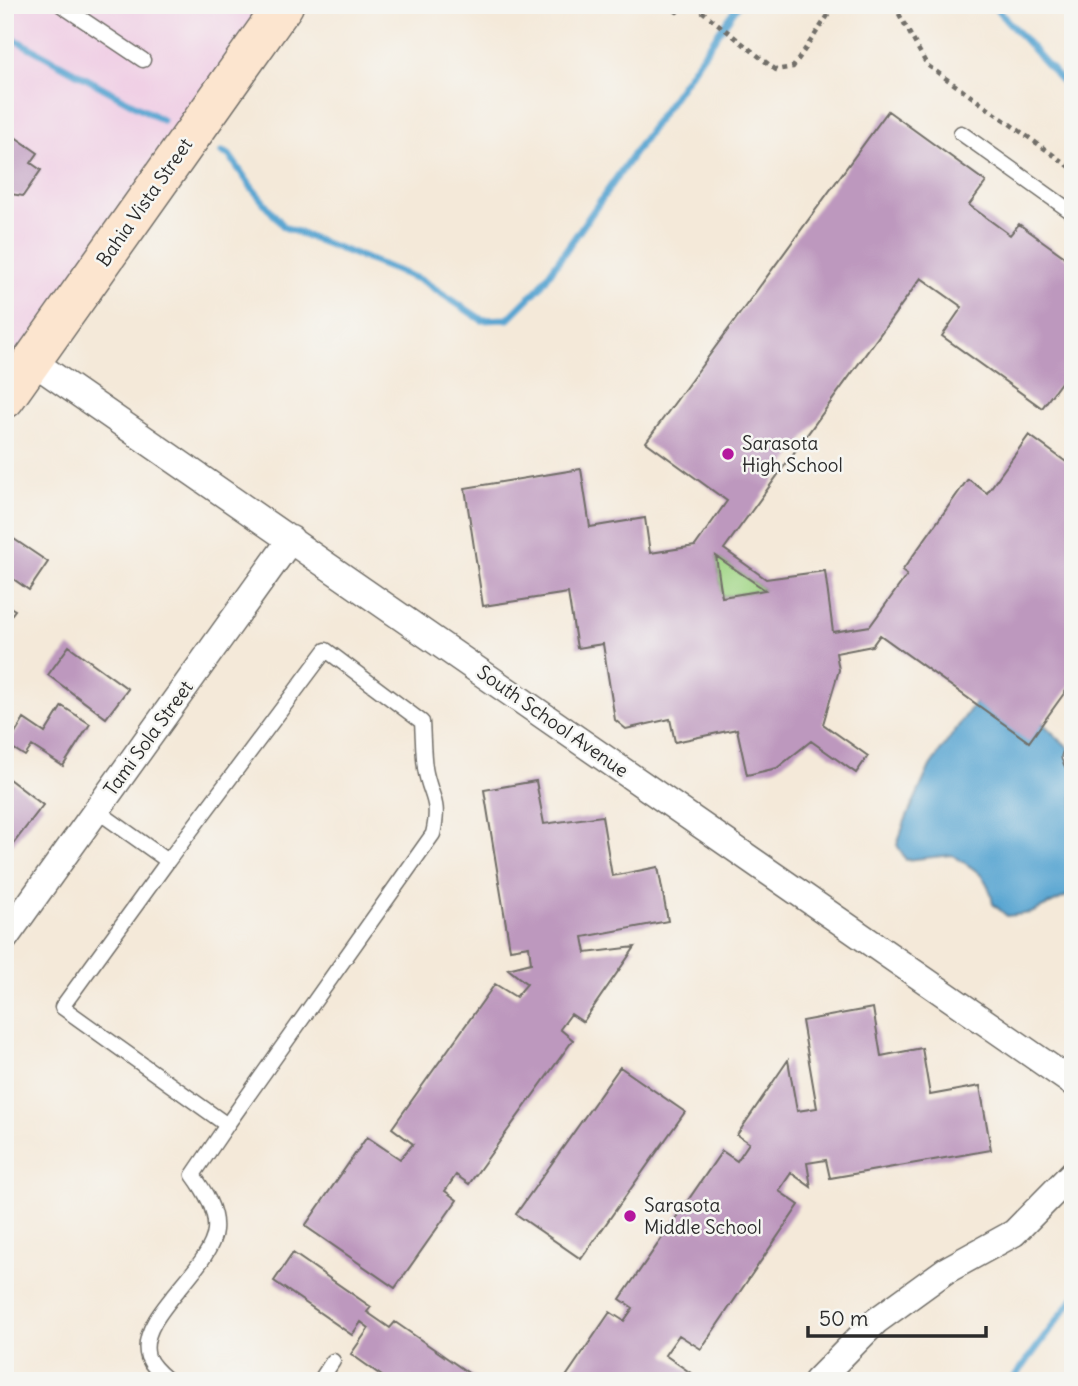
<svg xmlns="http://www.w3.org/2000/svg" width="1078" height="1386" viewBox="0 0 1078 1386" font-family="Delius,sans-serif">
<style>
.built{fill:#f0d0e5}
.green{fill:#a1d586;stroke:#668058;stroke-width:2}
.water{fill:#59a5d1;stroke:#42687e;stroke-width:2}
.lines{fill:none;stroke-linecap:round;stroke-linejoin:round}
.stream{stroke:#59a5d1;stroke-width:7}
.building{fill:#bd98be;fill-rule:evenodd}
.lane-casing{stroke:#716e68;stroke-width:17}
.street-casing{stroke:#716e68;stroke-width:29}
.secondary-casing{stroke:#716e68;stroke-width:41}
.path{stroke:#716e68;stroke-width:4.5;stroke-dasharray:5 5;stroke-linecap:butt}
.lane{stroke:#fff;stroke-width:14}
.street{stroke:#fff;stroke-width:26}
.secondary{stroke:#fce5cf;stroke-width:38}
.poi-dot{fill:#b5179e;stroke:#f6f6f2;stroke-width:2.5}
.labels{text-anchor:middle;stroke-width:5;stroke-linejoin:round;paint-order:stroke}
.street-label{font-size:19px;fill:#2b2b2b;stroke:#f6f6f2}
.poi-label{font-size:19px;fill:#2b2b2b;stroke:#f6f6f2;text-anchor:start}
</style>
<rect width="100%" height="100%" fill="#f6f6f2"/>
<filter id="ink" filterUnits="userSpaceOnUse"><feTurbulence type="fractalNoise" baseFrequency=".0143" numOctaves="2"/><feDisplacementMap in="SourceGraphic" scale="14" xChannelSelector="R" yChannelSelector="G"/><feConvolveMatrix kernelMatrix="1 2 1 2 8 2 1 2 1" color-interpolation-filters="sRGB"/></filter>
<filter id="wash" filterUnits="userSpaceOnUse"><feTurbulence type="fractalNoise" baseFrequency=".00686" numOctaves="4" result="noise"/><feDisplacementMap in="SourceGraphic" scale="28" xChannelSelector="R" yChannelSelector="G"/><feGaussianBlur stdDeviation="1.57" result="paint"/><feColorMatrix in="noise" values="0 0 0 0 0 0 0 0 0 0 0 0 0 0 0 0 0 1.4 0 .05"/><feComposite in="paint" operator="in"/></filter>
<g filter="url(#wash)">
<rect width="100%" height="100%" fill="#f4e9d9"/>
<path class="built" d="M5,5h262l-262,369z"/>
<path class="green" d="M716,556l49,34 -43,7z"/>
<path class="water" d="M976,701l61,14c9,15 24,24 36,37v141l-42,20 -24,3 -14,-12c-4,-29 -18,-35 -41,-49l-46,5 -9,-15 8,-24 25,-55z"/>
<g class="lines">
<path class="stream" d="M993,5l80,88
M5,34l157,86
M222,152l7,3 23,33 32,39 139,54 59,39 26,-1 32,-32 198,-282
M1012,1381l61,-82"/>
</g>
<g id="blocks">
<path class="building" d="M888,111l98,71 -17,23 41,30 9,-11 54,39v103l-31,42 -100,-72 20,-29 -41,-29 -197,271 42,30 59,-8 8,61 37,-6 37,-51 -5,-4 66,-92 19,14 42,-58 44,32v214l-44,61 -149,-107 -8,11 -36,7 3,17 -16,54 45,32 -12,17 -45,-32 -34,27 -30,7 -10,-46 -62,13 -5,-23 -44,10 -11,-9 -12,-76 -26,4 -9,-55 -85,13 -18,-118 116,-19 9,58 55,-9 5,35 45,-7 32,-45 -81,-59zM716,556l49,34 -43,7z
M5,130l33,23 -7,10 10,7 -18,26 -12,-2 -6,8z
M5,533l43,29 -19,28 -24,-17z
M5,604l10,6 -10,13z
M69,646l59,43 -22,29 -58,-43z
M62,706l28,18 -27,42 -31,-20 -7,10 -17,-11 16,-26 21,14z
M5,776l38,29 -30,39 -8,-6z
M536,781l8,43 58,-8 10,60 46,-9 10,54 -85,16 3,16 49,-6 -52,75 -12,-8 -11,15 13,11 -104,144 -13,-9 -11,16 12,9 -62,88 -90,-62 62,-89 33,22 13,-15 -21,-16 103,-144 21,13 11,-13 -19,-15 23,-6 -2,-17 -19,3 -26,-159z
M873,1008l8,48 41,-8 8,47 50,-9 11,64 -161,28 -4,-18 -19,3 4,24 -20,-14 -12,18 20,14 -98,144 -22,-14 -14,20 33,23 -2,3h-133l47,-69 14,9 9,-13 -13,-9 102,-148 15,10 12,-18 -12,-8 51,-75 9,51 20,-3 -15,-87z
M620,1067l65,45 -104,147 -65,-45z
M293,1253l78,54 -4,5 23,16 5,-6 85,59h-91l-38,-27 18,-26 -8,-6 -9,13 -78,-54z"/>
</g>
</g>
<g filter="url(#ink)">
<use href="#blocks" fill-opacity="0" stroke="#716e68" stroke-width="2"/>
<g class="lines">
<defs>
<path id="lane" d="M61,5l82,55
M961,133l112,80
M1073,747l-4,10 4,9
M96,810l72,51 158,-211 96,72c1,15 1,31 3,46 5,30 16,31 8,66l-206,291 -165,-118 106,-146
M169,1381c-8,-7 -17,-14 -21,-24 -13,-40 64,-88 67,-127 2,-20 -11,-40 -22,-55l34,-50
M320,1381l13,-20"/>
<path id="street" d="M32,361l1041,722
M5,938l286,-399
M817,1381l59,-60 69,-50 69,-38 59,-60"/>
<path id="secondary" d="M5,399l279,-394"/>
</defs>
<use href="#lane" class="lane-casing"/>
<use href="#street" class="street-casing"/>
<use href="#secondary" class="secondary-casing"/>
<path class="path" d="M667,5l10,7 5,-7
M694,5l82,65 17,-3 42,-62
M894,5l33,60 146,104"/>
<use href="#lane" class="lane"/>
<use href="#street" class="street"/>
<use href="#secondary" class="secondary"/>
</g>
</g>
<g class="poi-dot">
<circle cx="728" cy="454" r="7"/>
<circle cx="630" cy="1216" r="7"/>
</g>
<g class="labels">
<g class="street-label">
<text transform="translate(144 202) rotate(-55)" y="7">Bahia Vista Street</text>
<text transform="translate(553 721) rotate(35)" y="7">South School Avenue</text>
<text transform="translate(148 738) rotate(-54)" y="7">Tami Sola Street</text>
</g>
<g class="poi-label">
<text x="742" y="450">Sarasota<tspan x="742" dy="22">High School</tspan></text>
<text x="644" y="1212">Sarasota<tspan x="644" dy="22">Middle School</tspan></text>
</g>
</g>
<rect width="1078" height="1386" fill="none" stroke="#f6f6f2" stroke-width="28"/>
<path d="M808 1326v10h178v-10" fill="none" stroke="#2b2b2b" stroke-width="3.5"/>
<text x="819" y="1326" font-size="21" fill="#2b2b2b" stroke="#f6f6f2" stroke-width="5" paint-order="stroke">50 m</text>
</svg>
